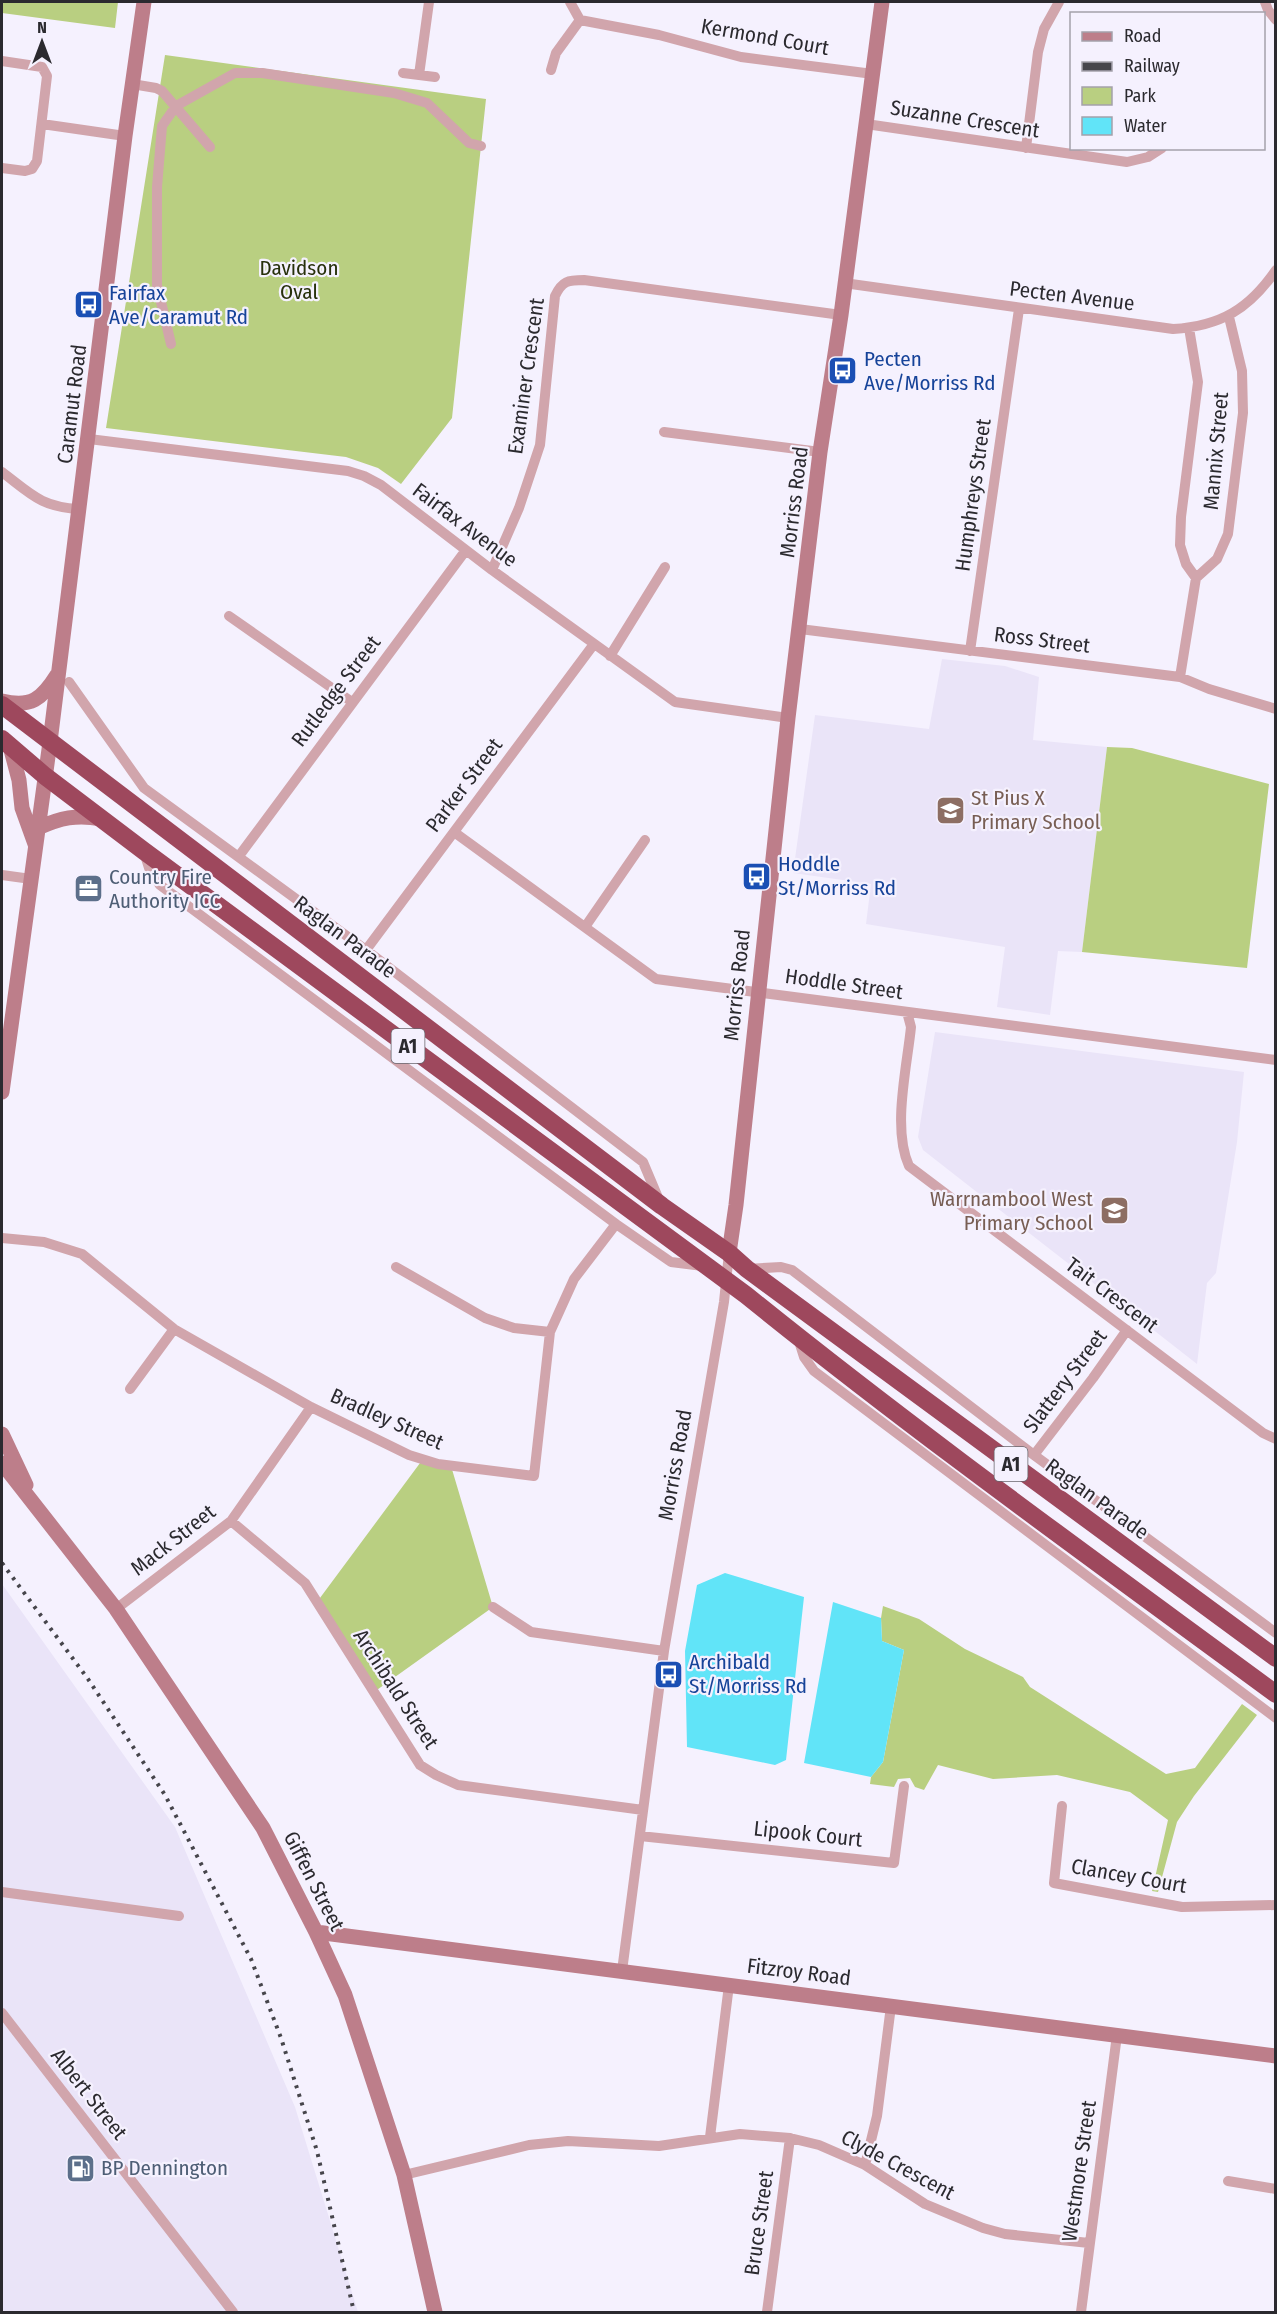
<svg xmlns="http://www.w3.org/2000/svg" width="1277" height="2314" viewBox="0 0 1277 2314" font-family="'Fira Sans Condensed',sans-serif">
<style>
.built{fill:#eae4f8}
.green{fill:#b9cf81}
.water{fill:#61e4f8}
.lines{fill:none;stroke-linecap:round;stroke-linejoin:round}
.street{stroke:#d1a5ac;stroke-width:10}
.secondary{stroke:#bd7e8a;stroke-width:15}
.highway{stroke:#9e485d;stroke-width:18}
.rail{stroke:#46454b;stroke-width:4;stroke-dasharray:3 6;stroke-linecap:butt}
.labels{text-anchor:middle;stroke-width:4.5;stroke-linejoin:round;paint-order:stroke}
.shield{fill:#f5f1fe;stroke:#68666d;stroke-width:1.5}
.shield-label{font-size:20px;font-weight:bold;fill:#2b2a2f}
.street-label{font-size:21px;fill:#2b2a2f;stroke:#f5f1fe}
.park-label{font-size:21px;fill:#27300b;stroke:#f5f1fe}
.transit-label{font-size:21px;fill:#164399;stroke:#f5f1fe;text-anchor:start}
.education-label{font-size:21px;fill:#785e54;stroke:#f5f1fe;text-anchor:start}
.service-label{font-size:21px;fill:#4e5e75;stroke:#f5f1fe;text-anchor:start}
</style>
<rect width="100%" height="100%" fill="#f5f1fe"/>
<path class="built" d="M942,659l63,7 34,11 -6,63 74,7 -25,205 -24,-1 -8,64 -53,-8 8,-60 -139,-23 5,-40 -78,-11 22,-158 114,14z
M935,1032l309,40 -7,70 -21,131 -9,10 -10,81 -274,-214 -5,-13z
M2,1584l173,243 120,280 63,205h-356z"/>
<path class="green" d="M2,2h116l-3,26 -113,-15z
M165,55l321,44 -34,319 -51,66 -23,-16 -32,-11 -240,-29z
M1107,747l25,1 137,36 -22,184 -165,-16z
M423,1459l28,7 42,141 -119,85 -57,-90z
M883,1606l36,13 46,30 58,28 7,10 136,87 29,-6 47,-64 15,11 -63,81 -17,26 -19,70 -6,-1 16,-71 -38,-28 -73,-17 -64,4 -55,-14 -14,25 -9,-3 -5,-9 -12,1 -4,8 -24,-3 1,-7 12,-15 21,-112 -22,-9 -1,-23z"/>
<path class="water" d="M725,1573l79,24 -18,163 -11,5 -88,-18 -2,-96 12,-66z
M833,1602l48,16 1,23 22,9 -21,112 -12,15 -67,-14z"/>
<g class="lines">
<path class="street" d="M570,2l10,18 79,15 82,22 132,17
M1265,2l3,8 8,10
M2,61l40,6 5,9 -10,85 -5,8 -7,2 -23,-3
M551,70l5,-17 24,-33
M403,73l32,4
M419,75l10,-73
M132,84l24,4 6,3 48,56
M42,124l83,12
M866,124l261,38 21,-5 14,-9
M1026,148l12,-96 6,-23 15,-27
M844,283l329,46c48,-3 76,-20 103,-59
M1189,328l9,54 -17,135 -1,28 6,19 10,14
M171,344l-14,-59v-98l5,-61 14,-20 59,-33h27l132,20 33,10 42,40 12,3
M664,432l156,20
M89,439l259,32 16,5 17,9 111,85 183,132 113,16
M2,472c29,22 39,35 77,37
M492,570l27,-62 21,-63 15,-149c7,-15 13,-16 29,-16l257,35
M229,616l123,86
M800,629l380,48 29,12 67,20
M970,651l49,-342
M610,656l55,-89
M1180,677l16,-99 21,-19 11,-25 15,-121 -1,-42 -13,-54
M69,682l75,106 222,162 277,212 16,38
M454,832l202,147 620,81
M144,852l6,19 10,14 456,339 55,38 32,4
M239,856l227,-306
M2,875l29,4
M585,927l60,-87
M366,950l228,-306
M907,1012l4,15c-4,40 -19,102 -2,139l354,267 13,6
M2,1238l42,4 38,12 92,75 137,78 98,48 29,9 96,12 16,-144 24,-53 42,-55
M396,1267l89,51 29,10 36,4
M747,1269l34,-2 11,3 242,185 242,178
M798,1338l6,19 10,14 462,347
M130,1389l44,-60
M1034,1455l59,-77 34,-48
M231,1521l74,62 115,182 16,10 22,10 185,25
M493,1607l38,25 133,19
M116,1609l115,-88 80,-114
M1062,1806l-8,77 128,24 94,-2
M640,1836l254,27 10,-77
M2,1892l177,24
M622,1971l42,-320 60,-349 5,-49
M2,2013l231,299
M710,2137l19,-152
M865,2165l12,-49 14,-110
M404,2175l125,-30 39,-4 91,5 81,-12 50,4 29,7 46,20 60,39 58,24 22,6 84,9
M1228,2181l48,8
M767,2312l23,-174
M1081,2312l36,-277"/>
<path class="secondary" d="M2,701c29,7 40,-2 55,-26
M10,746l9,34 3,28 13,36
M38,828c22,-10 39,-14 63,-9
M2,1092l48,-350 75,-606 19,-134
M729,1253l7,-48 52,-487 32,-266 21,-137 41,-313
M2,1434l24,51
M2,1463l114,146 147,219 53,104 29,63 59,180 31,137
M316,1932l960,124"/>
<path class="highway" d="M2,705l660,501 67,47 18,16 529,389
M2,739l43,37 99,75 602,444c172,139 352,268 530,399"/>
<path class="rail" d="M2,1563l86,116 77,116 86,164 30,79 36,113 37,161"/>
</g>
<defs>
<symbol id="bus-square" viewBox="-11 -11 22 22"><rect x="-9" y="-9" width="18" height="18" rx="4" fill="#1a4fb4" stroke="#f5f1fe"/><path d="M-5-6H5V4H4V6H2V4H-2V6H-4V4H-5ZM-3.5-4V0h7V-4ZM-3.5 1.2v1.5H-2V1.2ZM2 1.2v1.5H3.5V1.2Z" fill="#fff"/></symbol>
<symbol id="university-square" viewBox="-11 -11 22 22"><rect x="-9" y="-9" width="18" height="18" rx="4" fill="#8d6e63" stroke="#f5f1fe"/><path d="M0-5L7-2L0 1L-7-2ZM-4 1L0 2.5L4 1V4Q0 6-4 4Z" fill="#fff"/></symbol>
<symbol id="office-square" viewBox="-11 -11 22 22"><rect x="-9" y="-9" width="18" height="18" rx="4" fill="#5c6f8a" stroke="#f5f1fe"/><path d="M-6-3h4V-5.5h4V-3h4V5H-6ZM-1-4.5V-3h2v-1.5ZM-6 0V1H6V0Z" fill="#fff"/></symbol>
<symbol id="school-square" viewBox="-11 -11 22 22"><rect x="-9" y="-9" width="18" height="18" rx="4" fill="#8d6e63" stroke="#f5f1fe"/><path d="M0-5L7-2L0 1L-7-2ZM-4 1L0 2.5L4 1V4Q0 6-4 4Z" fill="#fff"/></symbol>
<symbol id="fuel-square" viewBox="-11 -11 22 22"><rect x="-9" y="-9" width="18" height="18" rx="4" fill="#5c6f8a" stroke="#f5f1fe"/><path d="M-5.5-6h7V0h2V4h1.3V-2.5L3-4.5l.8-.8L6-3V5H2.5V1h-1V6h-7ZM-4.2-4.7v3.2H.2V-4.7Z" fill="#fff"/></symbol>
</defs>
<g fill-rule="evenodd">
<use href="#bus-square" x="72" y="288" width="33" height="33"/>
<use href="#bus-square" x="826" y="354" width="33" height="33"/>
<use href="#university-square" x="934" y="794" width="33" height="33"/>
<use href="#bus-square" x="740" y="860" width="33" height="33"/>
<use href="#office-square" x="72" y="872" width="33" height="33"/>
<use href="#school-square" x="1098" y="1194" width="33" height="33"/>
<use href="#bus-square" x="652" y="1658" width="33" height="33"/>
<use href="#fuel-square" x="64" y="2152" width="33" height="33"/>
</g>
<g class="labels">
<g class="shield">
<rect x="391.5" y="1029" width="33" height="34" rx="4.5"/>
<rect x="994.5" y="1447" width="33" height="34" rx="4.5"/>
</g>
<g class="shield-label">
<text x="408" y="1053">A1</text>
<text x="1011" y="1471">A1</text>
</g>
<g class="street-label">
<text transform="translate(765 37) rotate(10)" y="7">Kermond Court</text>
<text transform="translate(965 119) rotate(9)" y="7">Suzanne Crescent</text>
<text transform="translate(1072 296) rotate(7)" y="7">Pecten Avenue</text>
<text transform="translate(526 376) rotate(-82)" y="7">Examiner Crescent</text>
<text transform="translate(72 404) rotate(-83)" y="7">Caramut Road</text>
<text transform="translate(1216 451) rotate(-85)" y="7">Mannix Street</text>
<text transform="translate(973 495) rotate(-82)" y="7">Humphreys Street</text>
<text transform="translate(794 502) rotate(-83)" y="7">Morriss Road</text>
<text transform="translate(465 525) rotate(37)" y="7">Fairfax Avenue</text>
<text transform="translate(1042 640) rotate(7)" y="7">Ross Street</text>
<text transform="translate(336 691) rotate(-53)" y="7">Rutledge Street</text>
<text transform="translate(464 785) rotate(-53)" y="7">Parker Street</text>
<text transform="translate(345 937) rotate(37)" y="7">Raglan Parade</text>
<text transform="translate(844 984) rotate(8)" y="7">Hoddle Street</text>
<text transform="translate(737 985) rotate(-84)" y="7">Morriss Road</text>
<text transform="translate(1112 1295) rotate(37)" y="7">Tait Crescent</text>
<text transform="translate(1065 1381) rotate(-53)" y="7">Slattery Street</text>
<text transform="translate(387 1419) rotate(24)" y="7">Bradley Street</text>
<text transform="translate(675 1465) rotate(-80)" y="7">Morriss Road</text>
<text transform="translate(1097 1499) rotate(36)" y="7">Raglan Parade</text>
<text transform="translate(173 1540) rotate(-38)" y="7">Mack Street</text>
<text transform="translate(396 1689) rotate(57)" y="7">Archibald Street</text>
<text transform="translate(808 1834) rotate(6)" y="7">Lipook Court</text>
<text transform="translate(1129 1876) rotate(10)" y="7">Clancey Court</text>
<text transform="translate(314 1881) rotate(63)" y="7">Giffen Street</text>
<text transform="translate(799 1972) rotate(7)" y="7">Fitzroy Road</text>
<text transform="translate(89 2094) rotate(52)" y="7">Albert Street</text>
<text transform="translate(898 2165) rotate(28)" y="7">Clyde Crescent</text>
<text transform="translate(1079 2171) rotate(-82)" y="7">Westmore Street</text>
<text transform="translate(759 2223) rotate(-82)" y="7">Bruce Street</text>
</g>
<g class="park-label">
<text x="299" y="275">Davidson<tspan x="299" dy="24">Oval</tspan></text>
</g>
<g class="transit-label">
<text x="109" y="300">Fairfax<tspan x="109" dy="24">Ave/Caramut Rd</tspan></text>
<text x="864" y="366">Pecten<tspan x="864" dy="24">Ave/Morriss Rd</tspan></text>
<text x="778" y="871">Hoddle<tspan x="778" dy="24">St/Morriss Rd</tspan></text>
<text x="689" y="1669">Archibald<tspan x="689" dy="24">St/Morriss Rd</tspan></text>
</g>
<g class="education-label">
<text x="971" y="805">St Pius X<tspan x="971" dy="24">Primary School</tspan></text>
<text x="1093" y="1206" text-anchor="end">Warrnambool West<tspan x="1093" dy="24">Primary School</tspan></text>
</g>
<g class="service-label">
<text x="109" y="884">Country Fire<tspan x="109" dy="24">Authority ICC</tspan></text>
<text x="101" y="2175">BP Dennington</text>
</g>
</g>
<rect width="1277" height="2314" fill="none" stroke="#2b2a2f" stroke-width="6"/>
<rect x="1070" y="12" width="195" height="138" fill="#f5f1fe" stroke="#a4a1ab" stroke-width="1.5"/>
<rect x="1082" y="32" width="30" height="9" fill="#bd7e8a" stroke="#a4a1ab" stroke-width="1.5"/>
<text x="1124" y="42" font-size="18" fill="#2b2a2f">Road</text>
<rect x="1082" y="62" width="30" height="9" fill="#46454b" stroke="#a4a1ab" stroke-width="1.5"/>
<text x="1124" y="72" font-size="18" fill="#2b2a2f">Railway</text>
<rect x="1082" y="87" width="30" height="18" fill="#b9cf81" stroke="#a4a1ab" stroke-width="1.5"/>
<text x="1124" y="102" font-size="18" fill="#2b2a2f">Park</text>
<rect x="1082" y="117" width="30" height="18" fill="#61e4f8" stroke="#a4a1ab" stroke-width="1.5"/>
<text x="1124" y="132" font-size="18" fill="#2b2a2f">Water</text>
<g transform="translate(42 42)" stroke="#f5f1fe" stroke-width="4.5" paint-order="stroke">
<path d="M0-4.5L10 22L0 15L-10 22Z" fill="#2b2a2f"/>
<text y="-9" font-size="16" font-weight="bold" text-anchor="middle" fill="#2b2a2f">N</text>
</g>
</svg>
